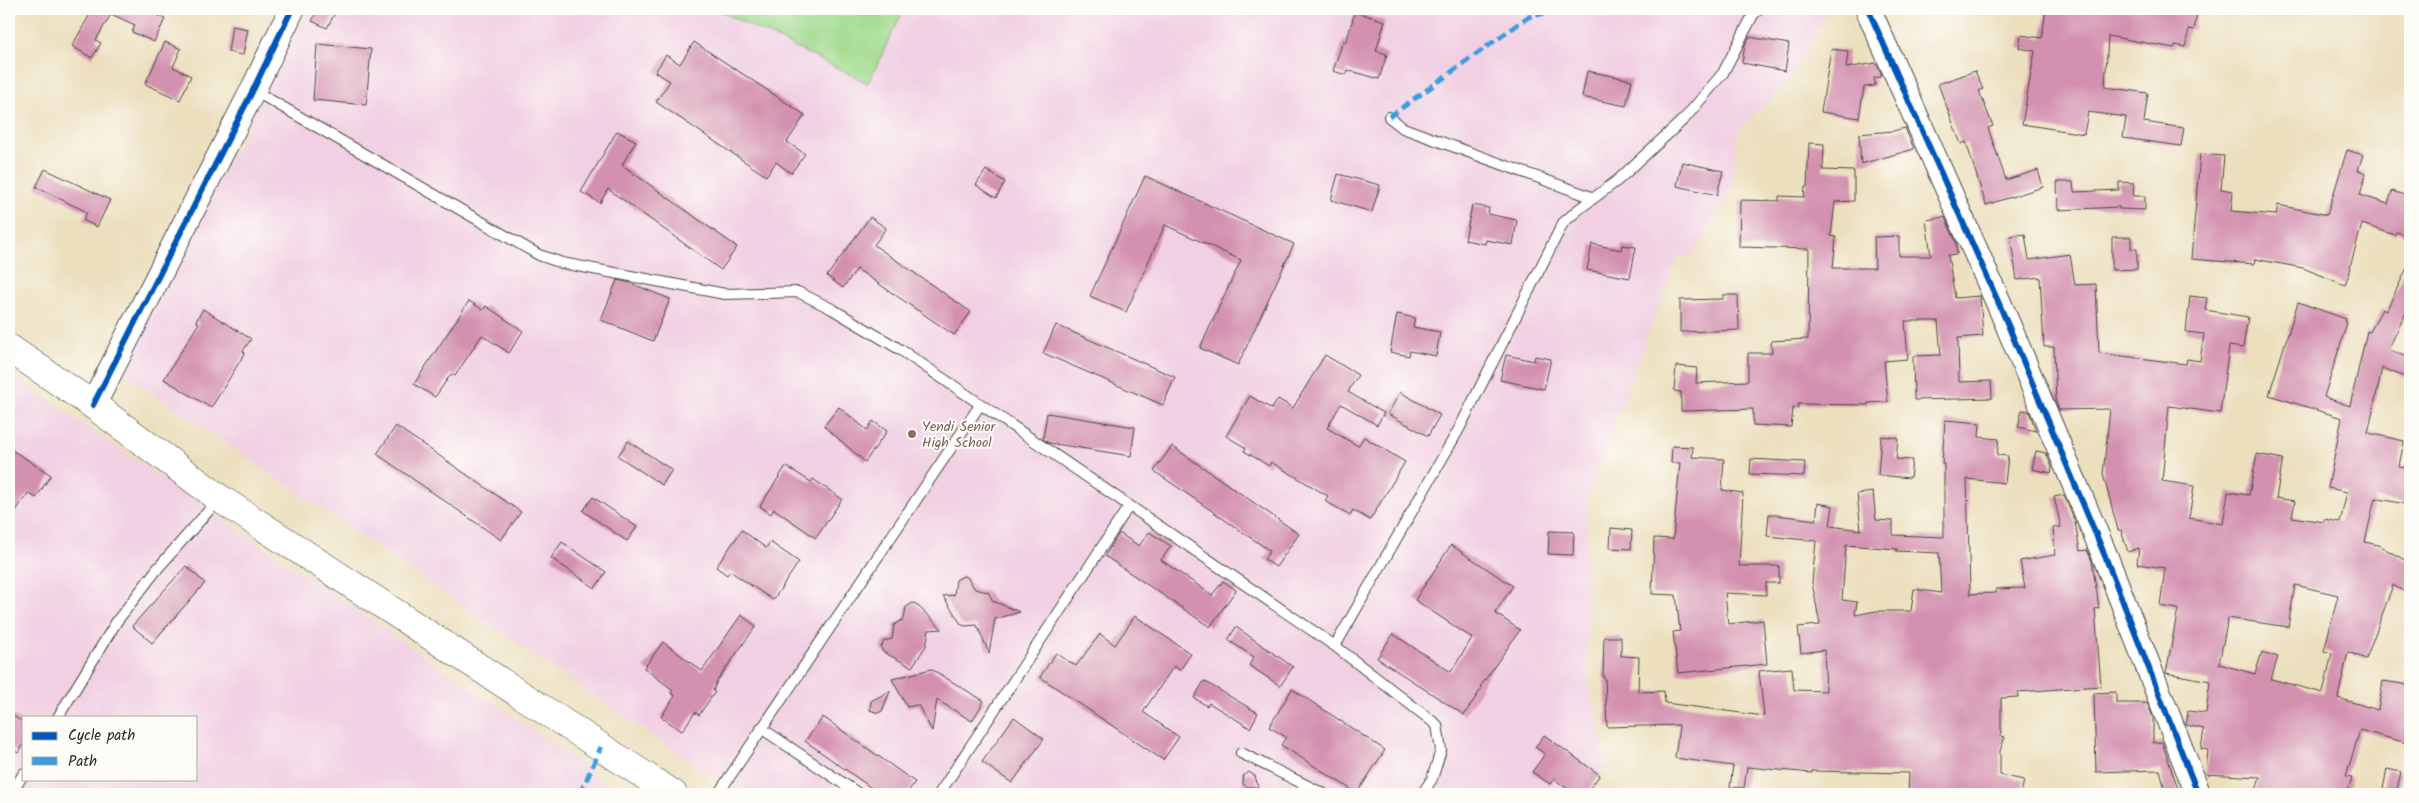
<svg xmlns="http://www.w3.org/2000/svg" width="2419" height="803" viewBox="0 0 2419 803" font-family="Kalam,sans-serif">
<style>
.built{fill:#f1d0e3;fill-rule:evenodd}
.green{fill:#a0da8d;stroke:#66825c}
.building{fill:#d390af;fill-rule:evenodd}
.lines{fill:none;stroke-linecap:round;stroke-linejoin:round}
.service-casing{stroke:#484641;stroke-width:12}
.tertiary-casing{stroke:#484641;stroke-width:27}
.secondary-casing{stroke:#484641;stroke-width:29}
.service{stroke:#fff;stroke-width:10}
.tertiary{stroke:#fff;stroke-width:25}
.secondary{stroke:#fff;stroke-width:28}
.quiet{stroke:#3d9ce1;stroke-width:5;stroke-dasharray:10 5;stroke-linecap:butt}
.cycleway-casing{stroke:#fdfcf7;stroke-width:9}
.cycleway{stroke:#0057b8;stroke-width:6}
.education-dot{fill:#8d6e63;stroke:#fdfcf7;stroke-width:2}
.labels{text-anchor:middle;stroke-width:4;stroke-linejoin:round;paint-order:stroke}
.education-label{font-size:14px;fill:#785e54;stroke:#fdfcf7;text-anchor:start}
</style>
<rect width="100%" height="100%" fill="#fdfcf7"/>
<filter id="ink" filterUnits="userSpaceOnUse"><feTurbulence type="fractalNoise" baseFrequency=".02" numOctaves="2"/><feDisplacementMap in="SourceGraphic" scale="10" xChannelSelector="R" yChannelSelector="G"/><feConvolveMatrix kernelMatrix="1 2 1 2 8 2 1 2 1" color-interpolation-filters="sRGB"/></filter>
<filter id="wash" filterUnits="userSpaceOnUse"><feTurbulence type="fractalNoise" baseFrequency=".0096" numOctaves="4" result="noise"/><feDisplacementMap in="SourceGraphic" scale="20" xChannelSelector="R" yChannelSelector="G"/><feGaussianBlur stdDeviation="1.12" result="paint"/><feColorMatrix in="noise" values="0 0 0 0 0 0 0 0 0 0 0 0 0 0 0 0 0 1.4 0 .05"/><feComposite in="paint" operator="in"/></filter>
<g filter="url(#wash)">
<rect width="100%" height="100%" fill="#ecdfbe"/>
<path class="built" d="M308,9h1520l-34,65 -56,57 -6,55 -40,71 -14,-1 -91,240 1,188 20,79 -21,31h-850l-616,-423z
M9,374l537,365 75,55h-612zM24,717h172v62h-172z"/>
<path class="green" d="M716,9h188l-36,74z"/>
<g id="blocks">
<path class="building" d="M93,9h51l21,10 -11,23 -22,-10 3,-7 -24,-11 -15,26 5,3 -9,15 -20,-12z
M318,9h19l-10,19 -15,-7z
M2046,9h152l-4,21 -5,-1 -4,18 -10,-2 -1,3 -66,-12 -3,51 43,6 -4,29 40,6 -3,18 -58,-8 3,-21 -38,-5 -4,22 -62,-10 13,-73 -16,-3 2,-13 21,3z
M1355,12l30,9 -9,30 11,3 -8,25 -31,-9 -2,5 -13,-4 10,-30 3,1z
M232,26l16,3 -5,26 -15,-3z
M1749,37l40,7 -4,27 -43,-8 3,-18z
M165,42l16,7 -8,18 18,9 -11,24 -35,-16z
M694,42l111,73 -18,27 18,12 -14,19 -15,-11 -10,14 -110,-74 14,-21 -15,-9 11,-17 14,9z
M317,44l54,5 -5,56 -53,-5z
M1831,49l17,2 -2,17 30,-5 5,10v4l-7,1 1,8 -11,1 -5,31 -38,-6z
M1587,71l45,9 -6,26 -44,-9z
M1975,71l8,18 -4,2 14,35 -5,2 18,52 32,-10 5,17 -57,18 -20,-63 -5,2 -23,-60z
M1905,128l9,21 -53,15 -2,-30 34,-3z
M617,131l19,10 -14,24 115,82 -16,23 -113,-81 -8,14 -19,-11z
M1809,143l15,1 -1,26 31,1v30l-19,1 -4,34 5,1 -3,31h42l-1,-31 25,-1v20h32l-5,-36 19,-3 11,25 1,12 -9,1 7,43 25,-2 3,40 -25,2 1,44 32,-1 1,17 -78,2 -1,-44 28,-1 -3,-34h-33l3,38 -24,2 4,41 -20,1v2l-70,-1v4h-5l-2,19 -38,-2v-16l-72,2v-19l-7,-1 2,-25 21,2 -1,15 52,-2v-28h24l-1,-12 37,-2 1,-90 -70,-2 1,-47 39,1v-5l25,1 1,-10h2z
M2347,150l16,5 -5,15 8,3 -6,22 28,9 4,-13 18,6v39l-14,-4 -1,3 -33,-11 -12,43 1,1 -6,17 -42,-17 -48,-9 -1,5 -63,-5 9,-105 24,2 -3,33 12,2 -2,20 45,4 2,-10 49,10z
M1682,162l41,9 -6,24 -40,-9z
M45,169l65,31 -13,27 -14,-7 4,-8 -51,-25z
M986,170l19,12 -9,16 -20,-13z
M1338,174l42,11 -8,27 -41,-12z
M1145,176l149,68 -56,121 -38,-17 41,-88 -76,-35 -39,87 -36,-16z
M2057,182h16l1,10 45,-2v-8l15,1 -1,13h12v14l-26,-1v-2l-61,3z
M1472,205l17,3 -1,6 29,6 -4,25 -27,-5 -1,4 -20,-4z
M870,217l16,11 -12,17 97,67 -17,23 -97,-66 -14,19 -16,-12z
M2025,234l4,26 41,-6 5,31 21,-1 3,69 87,11 1,-5 13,2 4,-27 -18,-2 4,-36 17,2 -2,12 43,7 -5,31 -14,-2 -9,67 -51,-7 -7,75 32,5 -5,32 34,6 5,-32 21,3 8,-41 26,5 -7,39 19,3 -3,16 32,5v-3l16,3 7,-30 -19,-4 14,-70 -73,-23 29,-93 48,17 -1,3 2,1 -23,74 26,9 17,-75 3,1 12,-23 4,2 24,-49v42l-22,46 22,8v21l-28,-11 -14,65 36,8 -5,25 11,2v37l-35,-7 -10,44 13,3 32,18v20l-5,9 -12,-7 -27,74 -18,-7 -10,46 40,12 5,-29 27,4v59l-50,-14 -14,46 6,1 -5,17h-76l-15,-4 4,-13 -54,-3 2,-24 -7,-1 3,-20 -18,-4 2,-14 18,2 4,-32 -44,-8 12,-64 -18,-3 5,-38 -28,-4 2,-16 -11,4 -7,-22h-3l-15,-56 7,-65 -51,1 -3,-8 -2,-55h-10l-4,-70 -23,3 -7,-44zM2295,585l43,10 -14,56 8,2 -9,40 -52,-14 7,-22 -16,-5 -7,22 -36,-10 9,-46 60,9z
M2112,237h19v12h6v20l-25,1z
M1592,244l29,6 1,-5 14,2 -6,31 -43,-8z
M617,280l13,3 40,16 -17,42 -52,-21z
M1723,295h15l1,35 -59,2v-32l43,-1z
M469,301l14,9 3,-4 37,25 -14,22 -27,-18 -27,41 -4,-2 -16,23 -21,-13z
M203,309l48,30 -8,12 2,2 -34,55 -47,-29 35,-56 -3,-2z
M1397,314l18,4 -2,9 27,5 -4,24 -26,-5 -1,5 -19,-4z
M1056,325l119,52 -12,28 -120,-52z
M1325,355l33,20 -10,17 36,21 -7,12 -36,-21 -14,24 31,18 6,-9 41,25 -35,58 -17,-10 -3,5 -25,-14 3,-5 -57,-34 -2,4 -25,-15 2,-3 -20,-12 24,-40 22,13 6,-10 15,9z
M1506,355l28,6 1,-5 16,3 -7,30 -44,-9z
M1400,392l40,23 -12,21 -40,-22z
M839,407l28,23 6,-9 14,10 -22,31 -41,-36z
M2022,410l7,1 7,20 -18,-4z
M1047,413l88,14 -4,29 -82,-13 -6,-4z
M1945,420l35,3 -1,14 20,2 -2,16 11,1 -3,27 -38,-4 3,115 26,-1v-4l29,-1 -5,-27 35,-6 -2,-27 8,-1 -7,-30 10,-2 11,27 5,29 7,-1 5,11 7,47 -4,1 6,77 -83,6v5l-17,1v38l4,1 -5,14v24l24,5 -3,14 -113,-1 1,-20 -97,-2v2l-65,-6 -3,21 -14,-1 3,-21 -58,-8 4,-33 -72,2 -2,-49h-2l1,-41h17v19l18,1 -1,35 26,-1 1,12 99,13 -5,-45 33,-3 2,22 32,1 -2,-41 -23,3 -3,-26 22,-2 -8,-43 4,-41 -49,-5 2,-22 47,6 2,-17 15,3 -3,20 31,4 -4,-36 16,-2 3,28 17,1v14l51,2v-73h-2zM1846,545l51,4 -1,2 43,2 2,40 -27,-4 -3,22h-35l-21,4 2,-13 -15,-2z
M396,426l125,86 -20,28 -124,-86z
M1881,436l17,2 -2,21 16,1 -2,18 -32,-3z
M628,441l44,29 -10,15 -44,-29z
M1172,446l127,88 -23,33 -12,-8 6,-8 -116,-80z
M1672,446l21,1 -1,10 32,2 -2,31 21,3 -4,73h40v17h-13v12l-41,-2 3,31 35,-4 4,44 -89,9 -5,-41 7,-1 -4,-36 -24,-1 2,-56 19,1 7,-76h-9z
M9,448l42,27 -15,23 -8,-5 -19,28z
M2036,451l10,2 6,14 -1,6 -19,-4z
M1751,459l54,3 -1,14 -54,-2z
M786,466l25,16 2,-3 29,20 -26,39 -42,-29 -3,5 -11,-8z
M593,497l44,30 -10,14 -44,-30z
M1611,528l21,2 -1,19 -21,-1z
M742,530l24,18 4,-6 29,20 -26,38 -43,-29 -3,4 -11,-8z
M1549,531l25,1 -1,23 -25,-1z
M1149,532l22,14 -10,14 51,35 11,-14 13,9 -26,37 -105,-71 14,-23 20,13z
M562,542l44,30 -11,16 -44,-30z
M1451,545l62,41 -18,27 25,17 -40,57 2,1 -18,27 -87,-57 16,-24 58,38 21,-34 -57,-38z
M186,566l19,17 -53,60 -20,-17z
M963,576l4,1 8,12 13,3 5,9 27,11 -25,7 -6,34 -12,-28 -12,1 -4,-2 -18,-28 11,-1 2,-15z
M913,603l3,1 26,25 -13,1 -3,16 -14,21 -29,-15 -2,-4 3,-7 8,-2 2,-14 10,-6 2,-12z
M741,615l15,11 -39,55 -4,10 2,1 -16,23 -4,-3 -13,19 -21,-14 14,-21 -4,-3 2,-3 -29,-22 19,-26 39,29z
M1135,616l56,38 -11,16 -6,-4 -31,46 36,25 -16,23 -123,-83 16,-24 20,13 24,-32 15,11z
M1236,627l57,40 -13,19 -31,-21 5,-8 -26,-17z
M931,669l53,32 -12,20 -35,-21 -5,31 -14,-26 -11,2 -15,-28z
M1204,681l54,32 -8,15 -41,-25 -2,3 -13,-8z
M1292,689l93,61 -28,43 -76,-48 5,-8 -17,-10z
M890,691l-8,20 -4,2 -8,-3 1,-9z
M2116,692v11h31l6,14v26l9,-1 18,52h-14l-6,-24 -64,2 -2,-79z
M9,713l15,10v21l-6,9 -9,-6z
M823,717l92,65 -9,12h-26l-75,-53z
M1014,717l30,22 -32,44 -30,-21z
M1544,735l56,40 -15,19h-10l-21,-15 -4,5 -18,-12 13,-18 -10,-7z
M2387,769l14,3 -5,22h-14z
M1249,772l6,4 3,11h-11l-4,-3v-8z"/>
</g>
</g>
<g filter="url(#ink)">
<use href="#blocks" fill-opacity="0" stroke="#484641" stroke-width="1"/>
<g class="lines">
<defs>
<path id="service" d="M253,90l286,165 23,8 163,31 73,-2 34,17 69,41 434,296 102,79 4,25 -9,29 -10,15
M1389,117l14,11 191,70
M1335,646l124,-217 104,-206 16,-14 39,-29 67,-62 38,-45 30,-58 6,-6
M58,717l59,-96 41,-53 61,-69
M761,728l98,66
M1241,753l83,41
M11,794l13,-21
M718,794l262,-389
M939,794l190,-288"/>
<path id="tertiary" d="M1868,9l132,297 105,250 93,238
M93,405l160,-315 39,-81"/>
<path id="secondary" d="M9,348l84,57 126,93 454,296"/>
</defs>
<use href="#service" class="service-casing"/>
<use href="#tertiary" class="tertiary-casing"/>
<use href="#secondary" class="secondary-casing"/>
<use href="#service" class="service"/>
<use href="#tertiary" class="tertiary"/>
<use href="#secondary" class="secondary"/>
<path class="quiet" d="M1389,117l139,-100 34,-8
M580,794l21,-47"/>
<defs>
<path id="cycleway" d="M1868,9l132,297 105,250 93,238
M93,405l160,-315 39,-81"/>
</defs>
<use href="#cycleway" class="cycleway-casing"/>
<use href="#cycleway" class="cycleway"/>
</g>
</g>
<circle class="education-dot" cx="912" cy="434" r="5"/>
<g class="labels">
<g class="education-label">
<text x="922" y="431">Yendi Senior<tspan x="922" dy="16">High School</tspan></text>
</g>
</g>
<rect width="2419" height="803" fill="none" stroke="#fdfcf7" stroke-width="30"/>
<rect x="22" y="716" width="175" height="65" fill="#fdfcf7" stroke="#a9a8a5"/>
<rect x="32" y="732" width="25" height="8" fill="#0057b8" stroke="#a9a8a5"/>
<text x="68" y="740" font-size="15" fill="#2b2b2b">Cycle path</text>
<rect x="32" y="757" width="25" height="8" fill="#3d9ce1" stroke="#a9a8a5"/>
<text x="68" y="766" font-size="15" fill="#2b2b2b">Path</text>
</svg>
